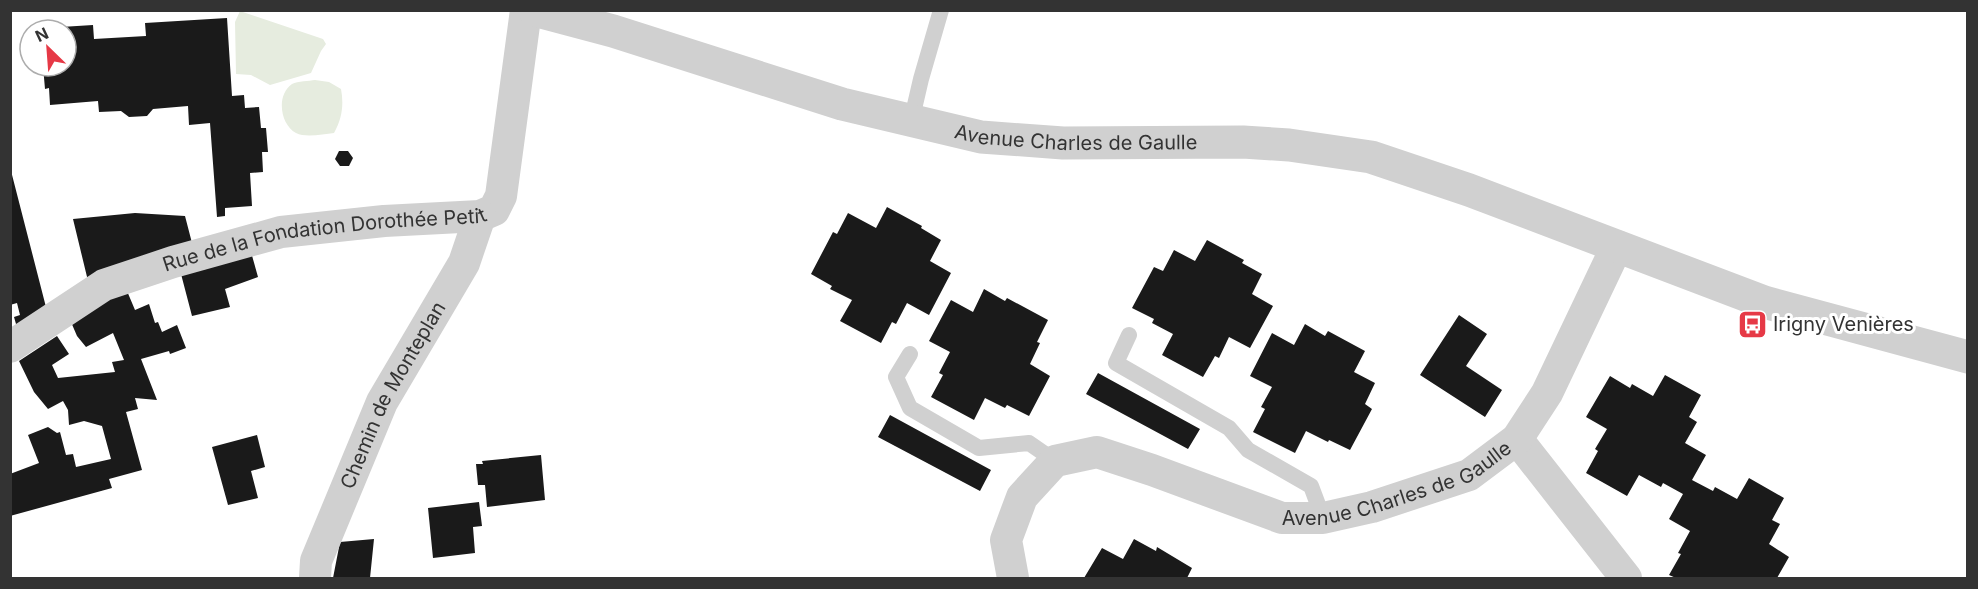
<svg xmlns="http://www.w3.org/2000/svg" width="1978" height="589" viewBox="0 0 1978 589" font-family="Inter,sans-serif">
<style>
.green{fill:#e6ecdf}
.building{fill:#1a1a1a}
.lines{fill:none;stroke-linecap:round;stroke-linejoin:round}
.service{stroke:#d0d0d0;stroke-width:16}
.minor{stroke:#d0d0d0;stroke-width:32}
.tertiary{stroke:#d0d0d0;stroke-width:33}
.labels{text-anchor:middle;stroke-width:6;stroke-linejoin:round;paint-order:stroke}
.street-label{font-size:20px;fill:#333;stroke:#fff}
.poi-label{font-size:20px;fill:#333;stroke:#fff;text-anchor:start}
</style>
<rect width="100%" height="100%" fill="#fff"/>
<path class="green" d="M240,11l83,28 3,5 -5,7 -10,22 -41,12 -19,-10 -15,-1 -1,-52z
M315,80l14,2 12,7c3,16 1,30 -7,44 -11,1 -28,5 -38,0 -16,-9 -20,-38 -4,-49 6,-3 17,-3 23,-4z"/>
<path class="building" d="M227,18l5,78 12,-1 1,13 14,-1 2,21h5l2,24h-6l1,20 -13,1 2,33 -27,2v8l-8,1 -7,-94 -21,2 -1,-19 -35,3 -6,7 -18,1 -8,-6 -22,1 -1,-11 -48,4 -1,-17 -4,1 -2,-23h23v-36h-21v-2l48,-3 1,14 52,-3 -1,-13z
M339,151h9l5,7 -4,8h-9l-5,-7z
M10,167l37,144 -29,20 -4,-14 6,-2 -3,-12 -7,2z
M887,207l35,19 -1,2 20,12 -11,21 21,12 -22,42 -22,-12 -11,21 -4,-2 -11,21 -41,-22 12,-21 -22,-11 2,-3 -21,-12 22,-42 4,2 11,-21 28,15z
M135,213l50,3 7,27 -104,38 -15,-62z
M1207,240l37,20 -2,3 20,11 -10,20 21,12 -23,42 -21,-11 -10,21 -4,-2 -12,21 -41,-22 11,-21 -21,-11 2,-4 -22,-11 22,-41 9,4 11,-21 21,11z
M251,252l7,25 -33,12 5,18 -38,9 -11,-42z
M984,289l21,12 2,-3 41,22 -11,22 3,1 -10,21 20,12 -21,40 -22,-11 -2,3 -20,-10 -11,22 -43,-23 12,-22 -4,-2 11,-21 -21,-11 22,-41 22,12z
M127,291l8,19 14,-6 6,19 3,-1 4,10 15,-7 9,23 -16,6 -1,-3 -28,8 16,41 -22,-2 3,11 -12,3 16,58 -33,9 3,9 -102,28v-42l29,-11 -11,-28 20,-8 9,6 3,-1 6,23 7,-1 3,13 35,-8 -9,-33 -18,-5 -15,4 -1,-15 -5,-9 -15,8 -14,-17 -15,-31 38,-25 12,18 -17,11 6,13 57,-6 -3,-10 12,-2 -11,-27 -27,14 -9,-11 -6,-14 19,-13z
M1459,315l28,19 -21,32 36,24 -17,27 -65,-42z
M1305,324l20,12 3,-5 37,20 -11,21 21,11 -10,21 7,5 -22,41 -21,-10 -1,2 -22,-11 -11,22 -42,-21 12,-23 -4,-2 11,-20 -22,-11 22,-43 22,12z
M1098,373l102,56 -12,20 -102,-55z
M1665,375l36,20 -12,22 8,5 -12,21 21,12 -14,25 21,11 2,-4 22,12 12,-21 35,20 -12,22 8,4 -11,20 20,13 -12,21h-101l-7,-3 12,-21 -3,-1 12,-22 -21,-12 14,-25 -20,-11 -2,4 -22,-12 -12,21 -41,-23 12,-22 -3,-2 12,-20 -21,-12 24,-41 20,12 2,-4 21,12z
M890,415l101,55 -11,21 -102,-54z
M257,435l8,32 -14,4 7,27 -30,7 -16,-58z
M541,455l4,45 -58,7 -2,-22h-7l-2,-21h7l-1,-3z
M479,502l3,24 -9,1 2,26 -42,5 -5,-50z
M374,539l-4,39h-37l7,-36z
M1134,539l22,12 1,-4 35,21 -5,10h-103l18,-30 21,11z"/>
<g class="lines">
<path class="service" d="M911,122l10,-43 20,-69
M1129,335l-13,28 113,65 19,22 63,36 12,32
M910,354l-14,23 14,31 69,40 50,-5 26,18"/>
<g class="minor">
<path id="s1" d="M10,347l94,-62 69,-23 108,-30 103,-11 96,-5 14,-6 7,-14 25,-186"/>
<path d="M1517,439l109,139"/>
<path id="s2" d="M315,578l1,-17 66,-159 82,-139 16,-47"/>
<path id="s3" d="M1013,578l-7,-38 16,-43 33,-36 42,-9 55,18 130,48h41l49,-11 97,-32 48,-36 30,-46 70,-147"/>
</g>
<path class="tertiary" id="s4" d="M534,10l79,21 229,73 139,33 82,6 180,-1 46,3 82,12 98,33 295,112 204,55"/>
</g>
<defs>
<symbol id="bus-square" viewBox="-11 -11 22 22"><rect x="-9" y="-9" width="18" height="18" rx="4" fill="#e63946" stroke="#fff"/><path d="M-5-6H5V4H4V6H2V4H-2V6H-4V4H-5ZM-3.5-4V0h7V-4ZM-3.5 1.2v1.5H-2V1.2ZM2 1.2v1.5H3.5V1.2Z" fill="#fff"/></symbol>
</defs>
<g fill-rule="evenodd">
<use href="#bus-square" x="1736" y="308" width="33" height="33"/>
</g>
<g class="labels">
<g class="street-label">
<text dy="7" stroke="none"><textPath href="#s4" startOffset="560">Avenue Charles de Gaulle</textPath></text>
<text dy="7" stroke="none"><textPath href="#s1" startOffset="339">Rue de la Fondation Dorothée Petit</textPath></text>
<text dy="7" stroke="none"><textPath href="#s2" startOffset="200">Chemin de Monteplan</textPath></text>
<text dy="7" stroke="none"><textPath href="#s3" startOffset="494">Avenue Charles de Gaulle</textPath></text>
</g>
<g class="poi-label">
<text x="1773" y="331">Irigny Venières</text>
</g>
</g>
<rect width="1978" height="589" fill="none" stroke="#333333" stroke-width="24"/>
<g transform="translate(48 48) rotate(335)"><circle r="28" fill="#ffffff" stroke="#adadad" stroke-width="1.5"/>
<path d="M0-4.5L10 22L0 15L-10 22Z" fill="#e63946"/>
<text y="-9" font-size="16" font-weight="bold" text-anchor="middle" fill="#333333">N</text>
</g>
</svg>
